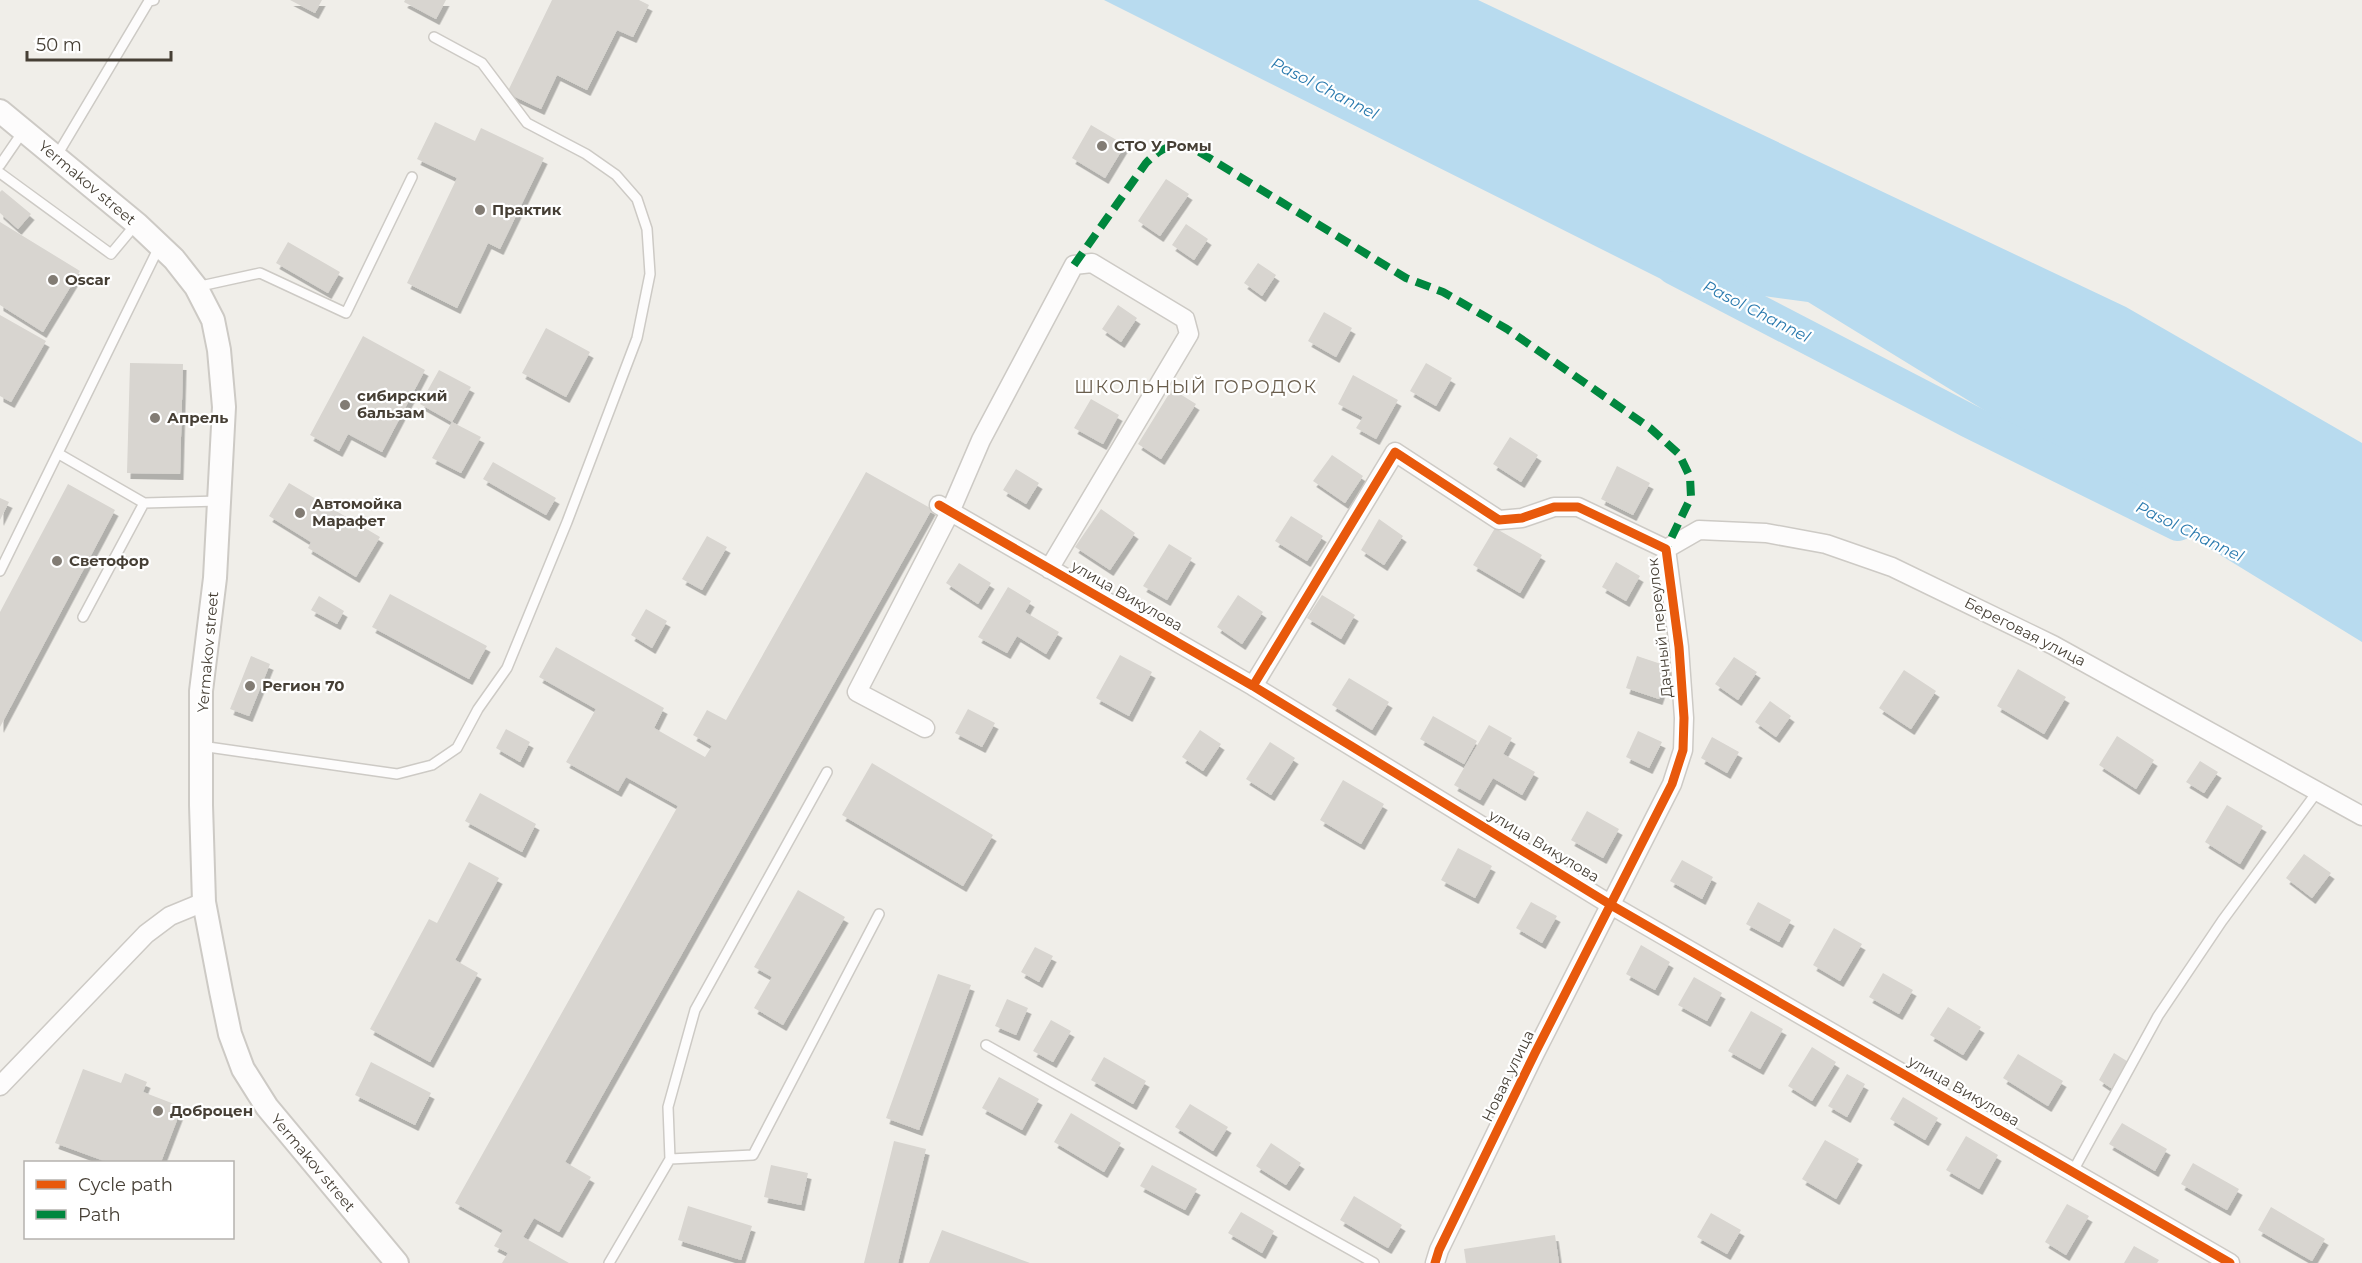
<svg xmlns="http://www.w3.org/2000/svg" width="2362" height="1263" viewBox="0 0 2362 1263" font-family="Montserrat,sans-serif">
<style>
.water{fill:#b8dbef}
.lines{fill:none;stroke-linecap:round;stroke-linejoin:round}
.river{stroke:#b8dbef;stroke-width:34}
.building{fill:#d8d5d0;filter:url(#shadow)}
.service-casing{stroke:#cdcac5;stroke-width:12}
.minor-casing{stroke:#cdcac5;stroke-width:21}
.tertiary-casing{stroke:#cdcac5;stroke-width:26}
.service{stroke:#fdfcfc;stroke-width:9}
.minor{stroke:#fdfcfc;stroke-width:18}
.tertiary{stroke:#fdfcfc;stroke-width:22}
.quiet{stroke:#00873e;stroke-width:8;stroke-dasharray:15 8;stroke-linecap:butt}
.cycleway-casing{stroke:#fff;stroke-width:13}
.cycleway{stroke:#e8590c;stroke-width:9}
.poi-dot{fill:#827c74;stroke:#fff;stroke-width:2}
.labels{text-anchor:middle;stroke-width:4.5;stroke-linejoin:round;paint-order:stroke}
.poi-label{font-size:15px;font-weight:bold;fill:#463f35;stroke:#fff;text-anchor:start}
.street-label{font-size:15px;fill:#463f35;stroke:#fff}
.water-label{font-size:16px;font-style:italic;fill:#2a7aae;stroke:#fff}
.quarter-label{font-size:18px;letter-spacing:1.5px;fill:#695d4c;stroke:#fff}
</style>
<defs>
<filter id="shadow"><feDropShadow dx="3.5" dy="6" stdDeviation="0" flood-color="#0004"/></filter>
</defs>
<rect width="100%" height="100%" fill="#f0eee9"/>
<path class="water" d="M1104,0h374l648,307 236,136v199l-554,-340 -139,-19z"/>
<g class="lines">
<path class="river" d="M1674,268l295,153 209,103"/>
</g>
<path class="building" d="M290,0h32l-7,13z
M405,0h41l-10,19 -32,-17z
M552,0h87l10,5 -16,32 -16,-7 -30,60 -30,-15 -16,34 -34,-16z
M435,122l40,19 6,-13 63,30 -44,91 -12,-6 -31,65 -50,-25 50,-105 -40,-19z
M1091,125l34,20 -20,33 -33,-20z
M1166,179l23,15 -29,42 -22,-15z
M2,190l29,24 -13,15 -18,-16v-21z
M0,222l80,49 -37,61 -43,-27z
M1186,224l22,15 -14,21 -22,-15z
M288,242l52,30 -12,21 -52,-30z
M1258,263l18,12 -14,21 -18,-13z
M1118,305l19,13 -16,24 -19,-13z
M1324,312l28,16 -16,29 -28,-16z
M0,315l46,26 -35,61 -11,-6z
M546,328l44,24 -24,45 -44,-24z
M363,336l62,34 -43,82 -34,-18 -9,17 -29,-16z
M130,363l53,1 -3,110 -53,-1z
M1426,363l26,15 -16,28 -26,-15z
M439,370l32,17 -19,35 -32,-18z
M1353,375l45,25 -22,39 -20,-11 7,-11 -25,-13z
M1172,389l24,15 -35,55 -23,-15z
M1091,399l28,16 -16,29 -29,-16z
M452,422l29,15 -20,36 -29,-15z
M1510,437l28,18 -17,27 -28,-18z
M1332,455l31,21 -18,27 -32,-22z
M493,462l63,36 -10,17 -63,-36z
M1617,466l33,17 -17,32 -32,-16z
M1016,469l23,14 -13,21 -23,-14z
M866,472l66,37 -367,653 26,15 -32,55 -25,-14 -11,19 46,26h-67l6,-10 -14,-7 9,-16 -48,-27 223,-397 -52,-29 -8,14 -52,-29 30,-53 -57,-32 17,-30 108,61 -10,20 51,29 7,-11 -19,-11 14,-25 19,10z
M289,483l91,54 -24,40 -48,-29 3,-6 -42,-26z
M68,484l47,26 -115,217v-115z
M0,498l9,4 -9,18z
M1101,509l34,24 -25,37 -35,-23z
M1291,516l32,20 -16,25 -32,-20z
M1379,519l24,17 -19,29 -23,-15z
M1495,528l47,27 -22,38 -47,-28z
M707,536l20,11 -25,43 -20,-11z
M1169,544l23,14 -25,42 -24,-14z
M1616,562l24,14 -14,25 -24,-14z
M959,563l32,20 -13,21 -32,-21z
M1008,587l23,14 -6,11 34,20 -13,22 -29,-18 -10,17 -29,-16z
M390,594l97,52 -18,33 -97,-52z
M1238,595l25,17 -21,32 -25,-17z
M1322,595l33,20 -14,24 -34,-21z
M319,596l25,15 -7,13 -26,-14z
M646,609l21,12 -15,27 -21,-13z
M1120,655l32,17 -23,44 -33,-18z
M251,656l19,8 -21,52 -19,-7z
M1637,656l33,11 -11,32 -33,-11z
M1734,657l23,15 -19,28 -23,-16z
M2018,669l48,28 -22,37 -47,-28z
M1904,670l32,21 -25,38 -32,-21z
M1349,678l40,24 -17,28 -40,-25z
M1770,701l21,15 -15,21 -21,-15z
M968,709l27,14 -13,24 -27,-14z
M1433,716l44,25 -13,23 -44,-25z
M1489,725l23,13 -9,16 32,18 -13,23 -29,-17 -13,22 -26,-15z
M506,729l24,13 -10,20 -24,-14z
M1200,730l21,14 -18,27 -21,-14z
M1638,731l24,11 -13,26 -23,-11z
M2117,736l37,24 -18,29 -37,-24z
M1712,737l27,15 -12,21 -26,-15z
M1270,742l25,16 -24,37 -25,-16z
M2200,761l18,11 -14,21 -18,-11z
M872,763l121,72 -30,51 -121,-71z
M1343,780l41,24 -23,40 -41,-24z
M480,793l56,31 -14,28 -57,-31z
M2227,805l36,21 -23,38 -35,-22z
M1587,811l32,18 -16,29 -32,-18z
M1458,848l34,18 -17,32 -34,-18z
M2304,854l27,19 -19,25 -26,-20z
M1682,860l31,17 -11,22 -32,-18z
M469,862l30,16 -44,82 23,13 -48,89 -60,-33 59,-110 8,4z
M798,890l47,27 -62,108 -29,-17 18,-31 -18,-10z
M1531,902l26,14 -15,27 -26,-15z
M1758,902l33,18 -12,22 -33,-18z
M1834,928l28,16 -22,37 -27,-16z
M1641,945l29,17 -15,28 -29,-16z
M1035,947l18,9 -14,26 -18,-10z
M1883,973l30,17 -14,24 -30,-17z
M938,974l33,11 -52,145 -33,-12z
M1694,977l28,16 -15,28 -29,-16z
M1007,999l21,9 -12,27 -21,-9z
M1948,1007l33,20 -18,28 -33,-20z
M1751,1011l32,18 -23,40 -32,-18z
M1051,1020l20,11 -18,31 -20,-11z
M1812,1047l24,15 -24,39 -24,-15z
M2114,1053l16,10 -16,27 -15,-10z
M2018,1054l45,27 -15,25 -45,-28z
M1104,1057l42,24 -13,23 -42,-24z
M371,1062l60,31 -16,32 -60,-30z
M83,1069l38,14 4,-10 22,9 -4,10 39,15 -21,55h-54l-52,-19z
M1847,1074l18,10 -18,33 -19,-11z
M999,1077l40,22 -17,31 -40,-22z
M1903,1097l35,21 -13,22 -35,-21z
M1190,1104l38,23 -15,24 -38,-24z
M1071,1113l50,30 -17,29 -50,-30z
M2122,1123l45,26 -12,22 -46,-27z
M1966,1136l32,19 -19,34 -33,-19z
M1825,1140l34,19 -23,40 -34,-20z
M894,1141l32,8 -28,114h-34z
M1271,1143l30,20 -15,22 -30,-19z
M2193,1163l46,26 -12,21 -46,-26z
M771,1165l37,8 -7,32 -37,-8z
M1152,1165l45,24 -12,21 -45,-24z
M1354,1196l48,29 -14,23 -48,-28z
M2067,1204l22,12 -23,39 -21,-13z
M688,1206l64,20 -11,34 -63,-20z
M2271,1207l54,32 -13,22 -54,-31z
M1241,1212l33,19 -12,22 -34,-20z
M1711,1213l30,17 -14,24 -30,-17z
M942,1230l88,33h-101z
M1555,1235l4,28h-93l-2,-14z
M2134,1246l25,14 -2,3h-33z"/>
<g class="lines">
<defs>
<path id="service" d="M56,157l93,-156 5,-1
M0,165l24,-35
M0,173l111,81 25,-30
M196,287l64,-14 86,40 66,-136
M59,454l85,49 75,-2
M0,571l159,-324
M83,617l61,-114
M201,746l196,28 35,-9 25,-17 21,-39 29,-41 60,-146 70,-184 13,-64 -3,-45 -10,-30 -21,-24 -30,-21 -59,-31 -45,-60 -48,-26
M986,1045l388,218
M670,1159l83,-4 126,-241
M2073,1171l85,-155 64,-95 95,-129
M609,1263l61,-104 -2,-52 27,-97 132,-238"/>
<path id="minor" d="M939,505l314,181 358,219 619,358
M1666,549l33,-19 67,3 60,11 66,23 161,78 309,171
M1253,686l142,-234 104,68 23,-2 32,-11h24l88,42 13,98 5,71 -1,32 -11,34 -137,269 -96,197 -4,13
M925,728l-68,-36 93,-180 31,-72 93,-175 18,-2 93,56 4,15 -140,235
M0,1086l146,-152 24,-18 34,-14"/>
<path id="tertiary" d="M0,111l137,113 37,35 22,28 17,33 6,30 5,57 -9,171 -14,113v114l3,97 17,89 9,43 13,35 24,38 130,156"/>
</defs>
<use href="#service" class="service-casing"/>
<use href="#minor" class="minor-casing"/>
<use href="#tertiary" class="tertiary-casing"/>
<use href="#service" class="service"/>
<use href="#minor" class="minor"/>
<use href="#tertiary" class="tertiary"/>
<path class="quiet" d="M1074,265l72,-102c18,-18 25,-19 50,-13l210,128 37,14 64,37 143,99 29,26 11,23 1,20 -25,52"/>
<defs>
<path id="cycleway" d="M939,505l314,181 358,219 619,358
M1253,686l142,-234 104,68 23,-2 32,-11h24l88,42 13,98 5,71 -1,32 -11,34 -137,269 -96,197 -4,13"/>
</defs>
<use href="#cycleway" class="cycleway-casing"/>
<use href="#cycleway" class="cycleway"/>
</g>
<g class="poi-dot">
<circle cx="1102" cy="146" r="6"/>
<circle cx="480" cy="210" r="6"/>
<circle cx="53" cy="280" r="6"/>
<circle cx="345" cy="405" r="6"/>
<circle cx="155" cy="418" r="6"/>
<circle cx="300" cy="513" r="6"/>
<circle cx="57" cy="561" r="6"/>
<circle cx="250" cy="686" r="6"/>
<circle cx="158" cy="1111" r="6"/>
</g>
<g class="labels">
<g class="poi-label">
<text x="1114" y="151">СТО У Ромы</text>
<text x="492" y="215">Практик</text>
<text x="65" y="285">Oscar</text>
<text x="357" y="401">сибирский<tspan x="357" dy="17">бальзам</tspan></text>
<text x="167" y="423">Апрель</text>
<text x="312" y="509">Автомойка<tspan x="312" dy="17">Марафет</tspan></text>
<text x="69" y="566">Светофор</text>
<text x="262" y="691">Регион 70</text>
<text x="170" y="1116">Доброцен</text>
</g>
<g class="street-label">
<text transform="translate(87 183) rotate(40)" y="5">Yermakov street</text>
<text transform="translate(1127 596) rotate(30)" y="5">улица Викулова</text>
<text transform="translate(1660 628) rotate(-96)" y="5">Дачный переулок</text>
<text transform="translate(2025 632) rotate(27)" y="5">Береговая улица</text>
<text transform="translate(208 652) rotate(-85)" y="5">Yermakov street</text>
<text transform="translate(1544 846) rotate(31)" y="5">улица Викулова</text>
<text transform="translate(1508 1076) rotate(-64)" y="5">Новая улица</text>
<text transform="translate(1964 1091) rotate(30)" y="5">улица Викулова</text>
<text transform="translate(313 1163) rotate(50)" y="5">Yermakov street</text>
</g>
<g class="water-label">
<text transform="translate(1325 88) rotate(27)" y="6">Pasol Channel</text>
<text transform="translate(1757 311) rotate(27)" y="6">Pasol Channel</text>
<text transform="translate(2190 531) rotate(26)" y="6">Pasol Channel</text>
</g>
<g class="quarter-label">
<text x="1196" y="393">ШКОЛЬНЫЙ ГОРОДОК</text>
</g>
</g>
<rect x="24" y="1161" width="210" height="78" fill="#ffffff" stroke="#b5b2ae" stroke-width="1.5"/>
<rect x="36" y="1180" width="30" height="9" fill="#e8590c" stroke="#b5b2ae" stroke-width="1.5"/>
<text x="78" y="1191" font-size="18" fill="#463f35">Cycle path</text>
<rect x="36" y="1210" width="30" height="9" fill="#00873e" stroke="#b5b2ae" stroke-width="1.5"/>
<text x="78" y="1221" font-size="18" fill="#463f35">Path</text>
<path d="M27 51v9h144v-9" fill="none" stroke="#463f35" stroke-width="3"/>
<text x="36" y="51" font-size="18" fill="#463f35" stroke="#ffffff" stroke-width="4.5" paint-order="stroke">50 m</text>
</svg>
